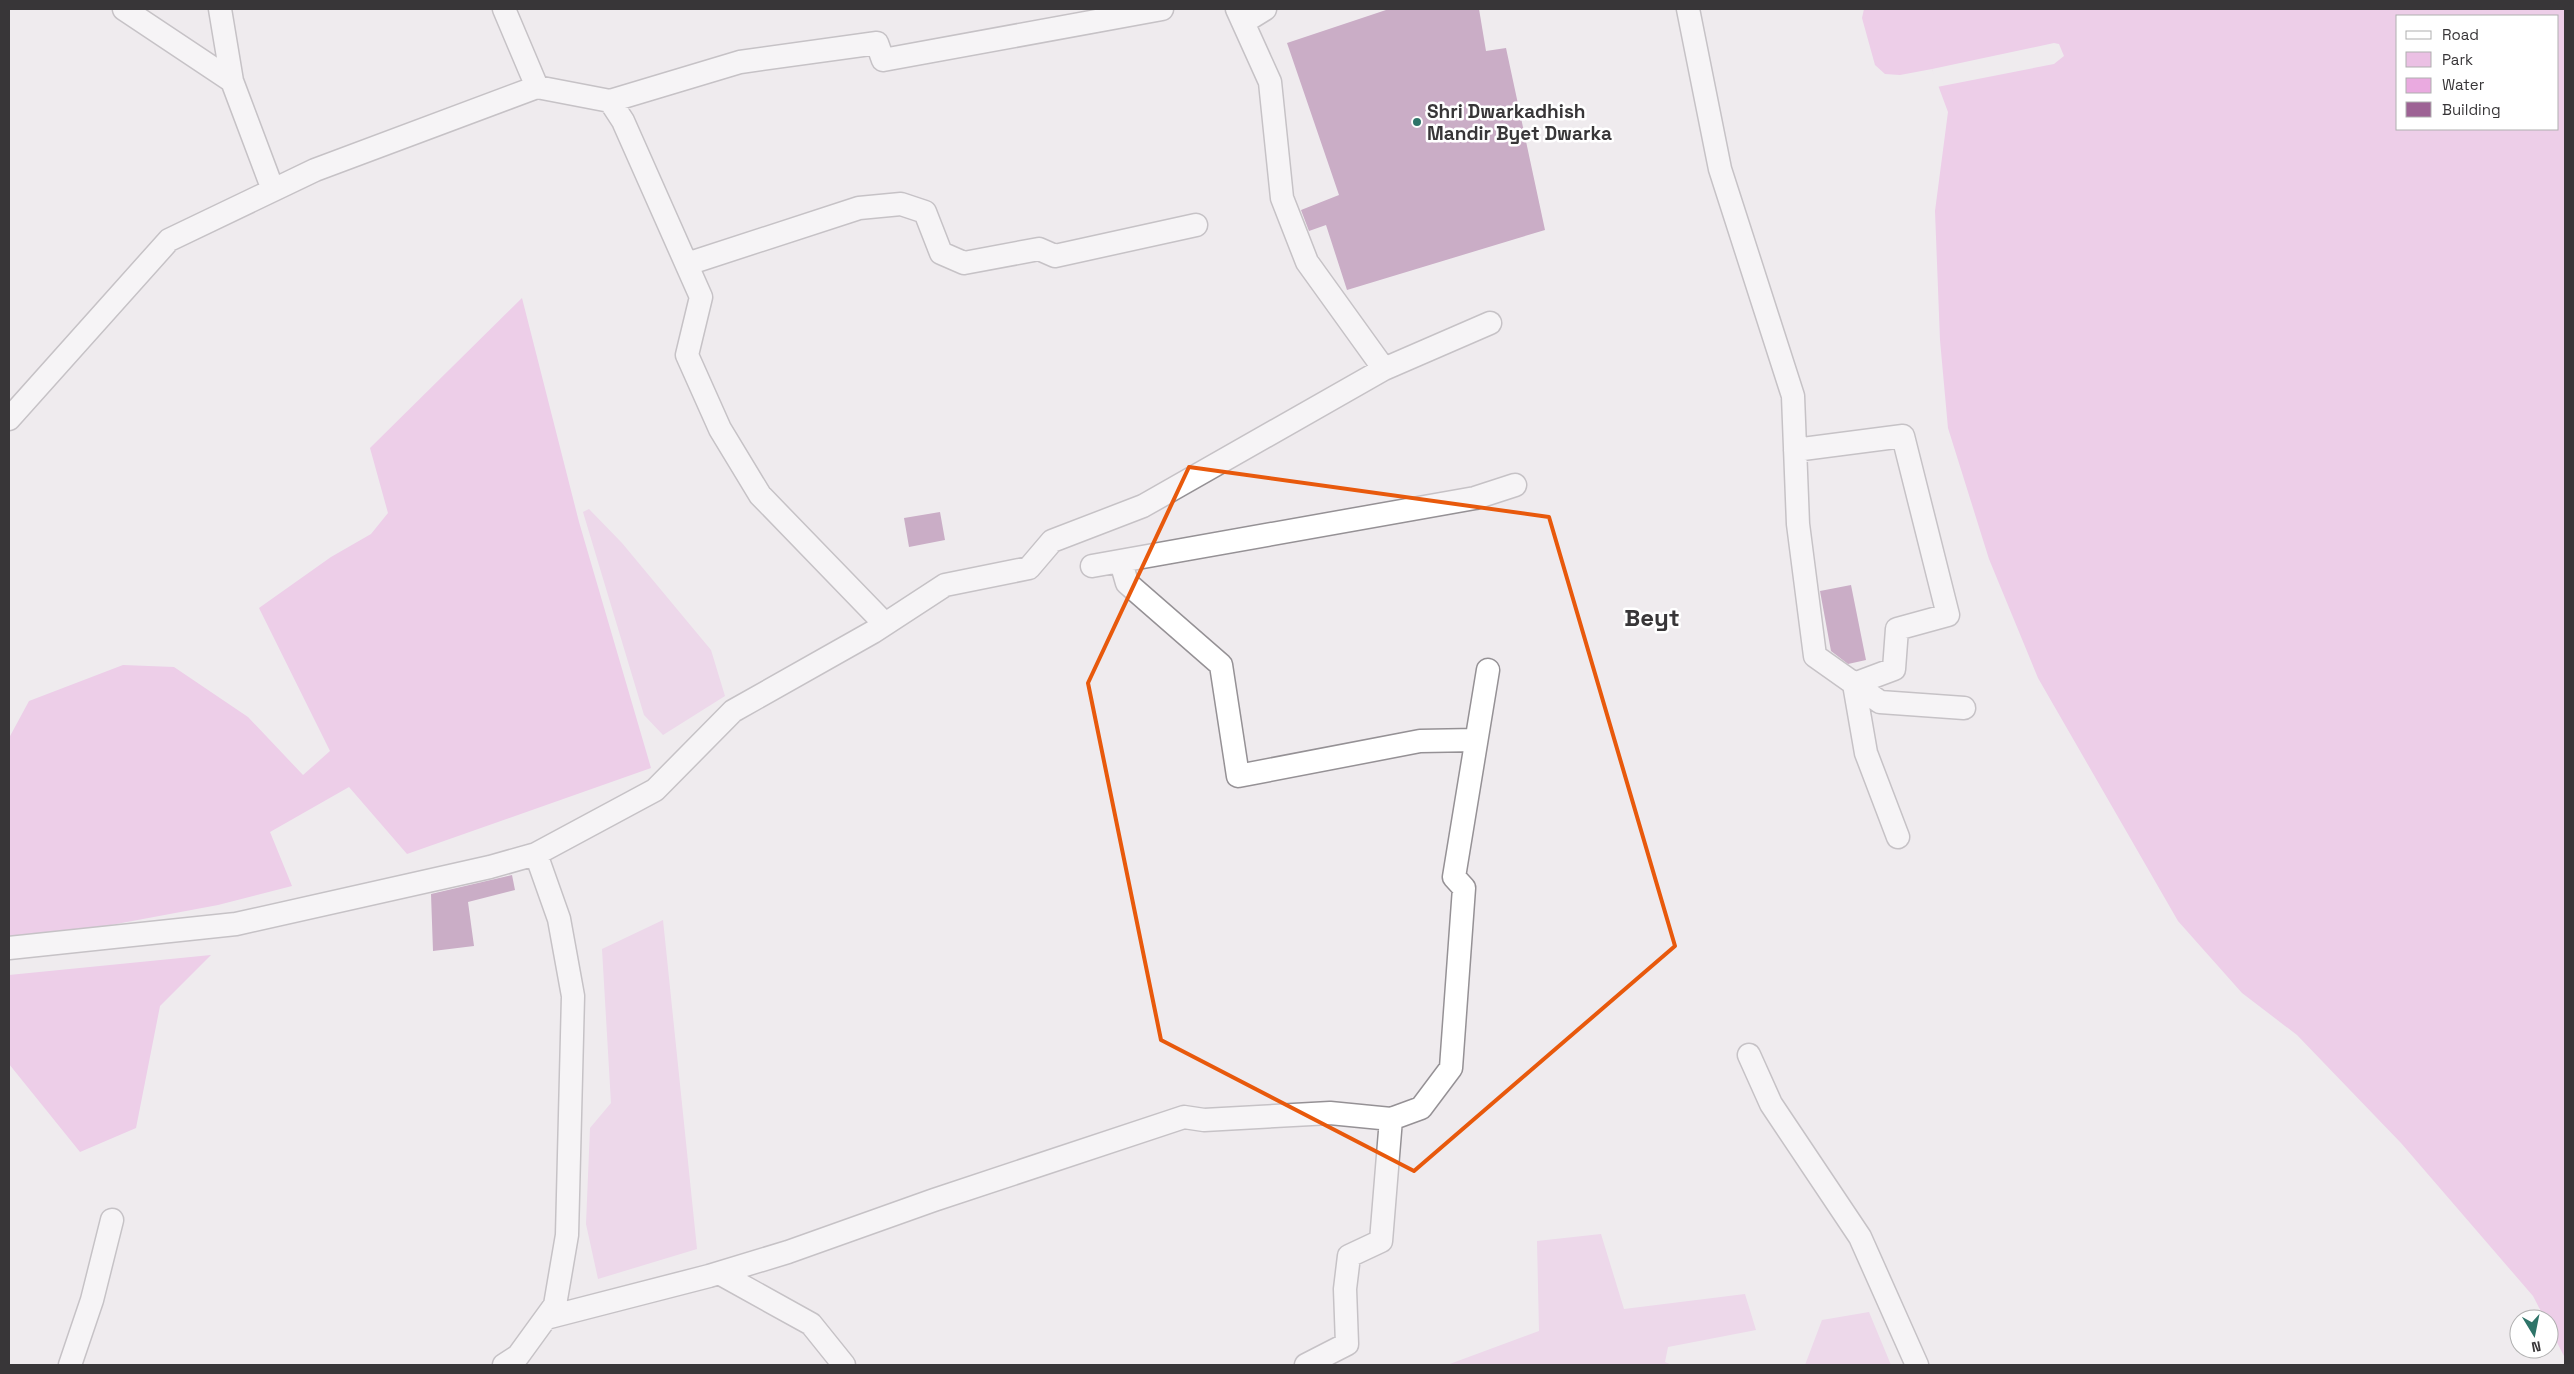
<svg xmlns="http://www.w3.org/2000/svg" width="2574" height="1374" viewBox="0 0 2574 1374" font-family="'Space Grotesk',sans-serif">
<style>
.green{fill:#ebc0e4}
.water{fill:#eaaae0;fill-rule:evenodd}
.pier{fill:#efebee}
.building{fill:#9d6294}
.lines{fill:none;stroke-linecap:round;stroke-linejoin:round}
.street-casing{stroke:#959195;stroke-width:25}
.street{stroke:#fff;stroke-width:22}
.marked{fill:none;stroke:#e8590c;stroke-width:4;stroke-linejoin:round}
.poi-dot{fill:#2e7469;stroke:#fff;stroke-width:2}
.labels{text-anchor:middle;stroke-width:5;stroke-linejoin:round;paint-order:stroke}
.poi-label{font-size:19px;font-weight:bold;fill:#383638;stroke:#fff;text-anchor:start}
.district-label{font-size:24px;font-weight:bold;fill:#383638;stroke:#fff}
</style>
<rect width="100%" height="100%" fill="#efebee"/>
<path class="green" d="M589,509l33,34 89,107 14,46 -62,39 -19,-20 -61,-203z
M663,920l34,329 -99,30 -12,-55 4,-96 21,-25 -9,-154z
M1601,1234l23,75 121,-15 11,36 -88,17 -3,15 7,3h-225l92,-34 -2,-90z
M1869,1312l22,53h-86l17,-45z"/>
<path class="water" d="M1864,9h701v1349l-16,-31v-8h-4l-12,-23 -132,-153 -104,-108 -55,-42 -64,-72 -140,-243 -49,-119 -41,-131 -8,-88 -5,-129 13,-99 -16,-43 -32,6 -15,-1 -10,-9 -13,-47zM2398,16h160v113h-160z
M522,298l57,224 72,246 -244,86 -58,-67 -79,45 22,54 -74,19 -209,39v-206l20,-37 94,-36 51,2 74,50 55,58 27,-24 -71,-143 72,-51 40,-23 17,-21 -18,-65z
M211,955l-51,51 -24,122 -56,24 -71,-88v-89z"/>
<path class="pier" d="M2054,43l5,1 5,12 -10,8 -117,23 -5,-18z"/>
<path class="building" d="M1389,9h90l7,42 20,-3 39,182 -198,60 -21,-65 -17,6 -8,-21 38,-15 -52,-152z
M940,512l5,28 -36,7 -5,-29z
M1851,585l15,75 -18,4 -17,-13 -11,-60z
M512,875l3,15 -47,12 6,44 -41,5 -2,-57z"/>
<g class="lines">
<defs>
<path id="street" d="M124,9l108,72 41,109
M220,9l12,72
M504,9l33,78
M1237,9l33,73 12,116 25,64 77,107
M1688,9l32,160 73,227 5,128 17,132 65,46 84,6
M1244,22l21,-13
M687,264l172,-56 42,-4 24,8 16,41 23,10 75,-14 16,7 141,-31
M9,419l160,-179 146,-70 222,-83 73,14
M1795,450l108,-14 45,179 -51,14 -3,40 -40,15 12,69 32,84
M1121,562l6,21 94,82 17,111 182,-35 56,-1
M1092,566l383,-68 40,-13
M885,624l-125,-129 -40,-66 -33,-74 14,-58 -78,-176 -13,-20 130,-39 137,-19 6,17 279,-51
M9,948l227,-24 254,-57 46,-13 119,-64 78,-79 140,-79 72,-47 84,-17 23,-27 91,-35 241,-137 106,-46
M1749,1055l22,49 89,133 57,128
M719,1273l92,51 33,41
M546,1318l163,-42 79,-24 146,-52 250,-83 20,3 126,-7 61,6 30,-11 30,-40 13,-180 -10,-11 34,-207
M70,1365l22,-65 20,-80
M504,1365l14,-9 37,-51 12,-70 6,-239 -14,-77 -23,-65
M1306,1365l41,-21 -2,-55 4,-33 32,-15 10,-122"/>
</defs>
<use href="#street" class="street-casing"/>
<use href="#street" class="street"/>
</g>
<path d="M0 0H2574V1374H0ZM1189,467l360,50 126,429 -261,225 -253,-131 -73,-357z" fill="#efebee" fill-opacity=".55" fill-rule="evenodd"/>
<path class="marked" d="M1189,467l360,50 126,429 -261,225 -253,-131 -73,-357z"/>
<circle class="poi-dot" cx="1417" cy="122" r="5"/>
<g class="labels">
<g class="poi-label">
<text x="1427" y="118">Shri Dwarkadhish<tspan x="1427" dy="22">Mandir Byet Dwarka</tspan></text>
</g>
<g class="district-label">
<text x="1652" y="626">Beyt</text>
</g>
</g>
<rect width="2574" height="1374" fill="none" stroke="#383638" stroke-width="20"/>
<rect x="2396" y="15" width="162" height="115" fill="#ffffff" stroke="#afafaf"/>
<rect x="2406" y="31" width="25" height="8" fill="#ffffff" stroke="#afafaf"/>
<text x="2442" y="40" font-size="15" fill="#383638">Road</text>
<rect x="2406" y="52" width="25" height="15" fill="#ebc0e4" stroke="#afafaf"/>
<text x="2442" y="65" font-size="15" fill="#383638">Park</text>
<rect x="2406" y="78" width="25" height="15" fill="#eaaae0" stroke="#afafaf"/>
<text x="2442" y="90" font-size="15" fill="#383638">Water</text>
<rect x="2406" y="102" width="25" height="15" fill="#9d6294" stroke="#afafaf"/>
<text x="2442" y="115" font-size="15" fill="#383638">Building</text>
<g transform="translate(2534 1334) rotate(170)"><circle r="24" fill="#ffffff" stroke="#afafaf"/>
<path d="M0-4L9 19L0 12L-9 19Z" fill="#2e7469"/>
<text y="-8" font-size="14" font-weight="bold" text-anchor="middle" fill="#383638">N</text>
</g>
</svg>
